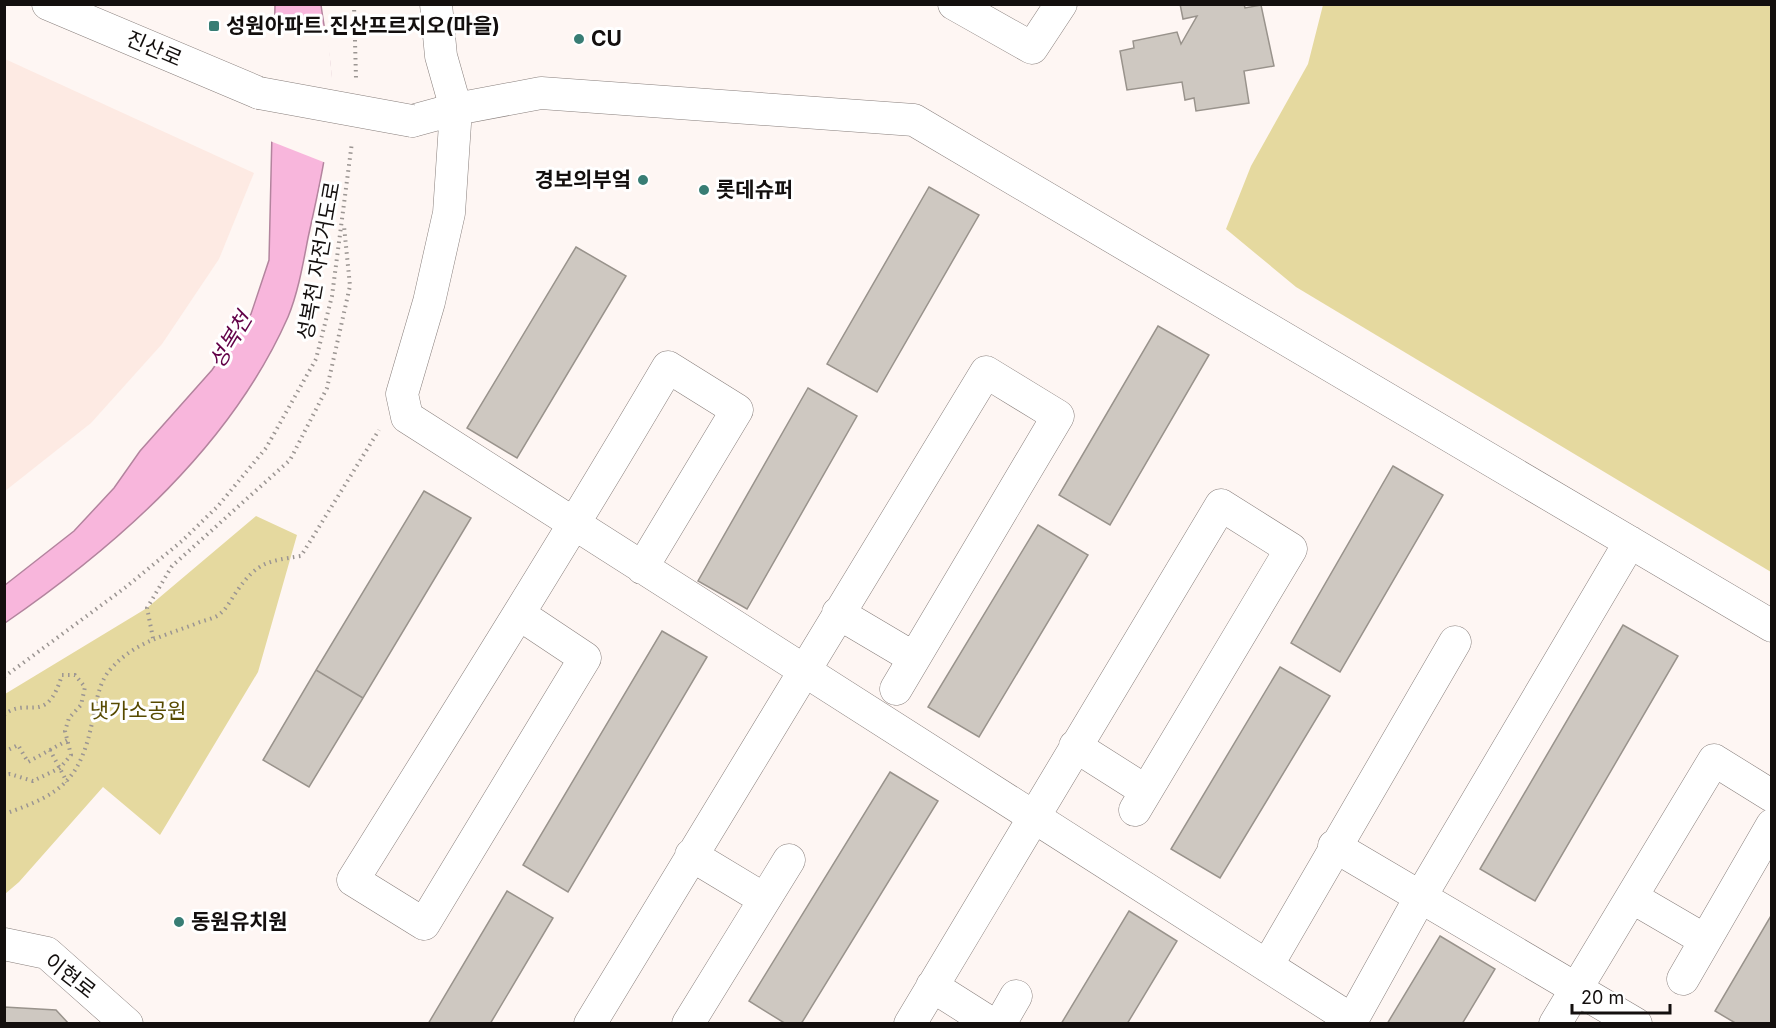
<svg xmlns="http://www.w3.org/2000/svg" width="1776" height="1028" viewBox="0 0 1776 1028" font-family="Inter,'Noto Sans KR',sans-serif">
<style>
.built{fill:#fdeae3}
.green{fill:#e5d99f}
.water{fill:#f8b6dc;stroke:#b3849e;stroke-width:1.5}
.pier{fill:#fef6f3}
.building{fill:#cec8c1;stroke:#99938c;stroke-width:1.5}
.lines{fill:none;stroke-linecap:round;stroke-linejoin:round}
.minor-casing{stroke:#887f7c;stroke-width:33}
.path{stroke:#9b9592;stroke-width:4;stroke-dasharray:1.5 4.5;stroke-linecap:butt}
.minor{stroke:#fff;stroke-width:32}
.minor-bridge-casing{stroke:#887f7c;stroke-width:33;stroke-linecap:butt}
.minor-bridge{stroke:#fff;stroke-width:32}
.poi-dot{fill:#387d74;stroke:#fff;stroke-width:2}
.labels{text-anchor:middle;stroke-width:6;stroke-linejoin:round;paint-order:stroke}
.poi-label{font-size:21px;font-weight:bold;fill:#130f0e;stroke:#fff;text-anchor:start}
.street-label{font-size:21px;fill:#130f0e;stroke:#fff}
.park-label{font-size:21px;fill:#574a00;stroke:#fff}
.water-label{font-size:22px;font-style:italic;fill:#620047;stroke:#fff}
</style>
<rect width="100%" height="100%" fill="#fef6f3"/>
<path class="built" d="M5,59l249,114 -35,86 -57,85 -71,79 -86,68z"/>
<path class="green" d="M1323,5h448v567l-475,-285 -70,-58 25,-63 57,-102z
M256,516l41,19 -39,137 -98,163 -57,-48 -84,95 -14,12v-200l142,-86z"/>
<path class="water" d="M275,5h46c4,30 12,64 10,94 -2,47 -13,93 -23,139 -5,26 -10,55 -20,79 -57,129 -170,228 -283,306v-38l69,-54 40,-43 26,-37 72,-81 39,-56 18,-54z"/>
<path class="pier" d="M272,23l55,3 7,72 -8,65 -56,-22z"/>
<path class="building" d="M1180,4h64l1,4 16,-3 13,61 -30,5 5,32 -53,8 -2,-13 -9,2 -3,-18 -55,8 -7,-39 14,-3 -1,-7 44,-9 4,12 16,-28 -14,3z
M929,187l50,28 -102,177 -50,-28z
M576,247l50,29 -109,182 -50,-30z
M1158,326l51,29 -99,170 -51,-30z
M808,388l49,28 -110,193 -49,-28z
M1393,466l50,29 -103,177 -49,-29z
M424,491l47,27 -108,180 -47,-28z
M1038,525l50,30 -109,182 -51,-30z
M1623,625l55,31 -143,245 -55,-32z
M662,631l45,26 -139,235 -45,-27z
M1280,667l50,29 -110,182 -49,-29z
M316,670l47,28 -54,89 -46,-27z
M890,772l48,29 -137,223h-15l-37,-23z
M507,891l46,27 -63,106h-62z
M1129,911l48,30 -50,83h-66z
M1772,914v110h-35l-22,-13z
M1440,936l55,33 -33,55h-75z
M4,1007l52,3 13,14h-65z"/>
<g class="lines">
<defs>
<path id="minor" d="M48,4l211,89
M954,4l78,44 29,-44
M412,121l44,-12 -15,-53 -5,-52
M838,613l76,45
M519,614l66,44 -161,266 -71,-44c106,-170 213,-340 315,-513l69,43 -95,158
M1075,746l71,45
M1334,846l302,178
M691,855l73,44
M1633,898l72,42
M4,944l43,9 80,71
M1267,966l188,-324
M1683,979l89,-154
M932,986l60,38
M1352,1020l-945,-603 -5,-23 27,-92 20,-89 7,-104 85,-16 373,27 858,506
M590,1024l396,-652 72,44 -162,273
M688,1024l101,-164
M910,1024l311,-519 70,44 -156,261
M1000,1024l16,-28
M1350,1024l71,-128 209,-354
M1555,1024l159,-264 58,36"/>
</defs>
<use href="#minor" class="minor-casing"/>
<path class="path" d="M354,4l2,74
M153,638l-6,-30 25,-42 118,-106 37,-72 23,-102 -6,-60
M4,677l122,-90 56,-46 36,-35 48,-58 50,-89 16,-63 20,-154
M4,715c23,-20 42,13 58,-40h13l10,12 -4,18 -12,13 -4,13 6,24 -11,13 -27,13 -23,-7 -6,1
M50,750l18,-10
M4,752l14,-7 10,17 22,-12 17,32
M4,814c59,-20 77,-35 89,-96 3,-15 6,-35 16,-47 25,-30 57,-35 91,-49 6,-2 16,-4 21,-9 6,-5 11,-15 16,-22 20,-29 31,-30 64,-35l78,-126"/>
<use href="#minor" class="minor"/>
<defs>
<path id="minor-bridge" d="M259,93l153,28"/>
</defs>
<use href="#minor-bridge" class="minor-bridge-casing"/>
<use href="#minor-bridge" class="minor-bridge"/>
</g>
<g class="poi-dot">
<rect x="208" y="20" width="12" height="12" rx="3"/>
<circle cx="579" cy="39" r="6"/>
<circle cx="643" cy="180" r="6"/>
<circle cx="704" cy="190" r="6"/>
<circle cx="179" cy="922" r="6"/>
</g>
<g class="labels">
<g class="poi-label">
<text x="226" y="33">성원아파트.진산프르지오(마을)</text>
<text x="591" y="46">CU</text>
<text x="631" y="187" text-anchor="end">경보의부엌</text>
<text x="716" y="197">롯데슈퍼</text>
<text x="191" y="929">동원유치원</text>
</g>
<g class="street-label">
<text transform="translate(154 49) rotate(23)" y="7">진산로</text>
<text transform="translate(319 261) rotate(-80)" y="7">성복천 자전거도로</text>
<text transform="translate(70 976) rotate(38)" y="7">이현로</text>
</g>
<g class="park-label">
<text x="138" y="718">냇가소공원</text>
</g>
<g class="water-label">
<text transform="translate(230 340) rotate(-59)" y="8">성복천</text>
</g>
</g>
<rect width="1776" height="1028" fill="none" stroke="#130f0e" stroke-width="12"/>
<path d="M1572 1004v9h98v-9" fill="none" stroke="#130f0e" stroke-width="3"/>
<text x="1581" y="1004" font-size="18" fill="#130f0e" stroke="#ffffff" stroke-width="4.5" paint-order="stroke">20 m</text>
</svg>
